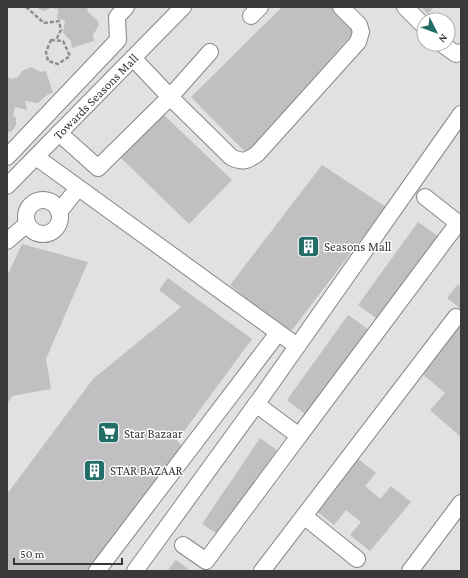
<svg xmlns="http://www.w3.org/2000/svg" width="468" height="578" viewBox="0 0 468 578" font-family="'Crimson Pro',serif">
<style>
.building{fill:#c1bfc1}
.lines{fill:none;stroke-linecap:round;stroke-linejoin:round}
.minor-casing{stroke:#878588;stroke-width:18}
.path{stroke:#908e90;stroke-width:2.5;stroke-dasharray:4 2;stroke-linecap:butt}
.minor{stroke:#fff;stroke-width:16}
.labels{text-anchor:middle;stroke-width:3;stroke-linejoin:round;paint-order:stroke}
.street-label{font-size:13px;fill:#3a393a;stroke:#fff}
.poi-label{font-size:13px;fill:#3a393a;stroke:#fff;text-anchor:start}
</style>
<rect width="100%" height="100%" fill="#e2e0e3"/>
<path class="building" d="M35,7h52l1,5 10,9 1,4 -6,10 1,6 -22,7 -1,-7 -8,-8 2,-13 -8,-1 1,-10 -7,-1 -7,3z
M282,7h50l22,25 -107,122 -56,-57z
M421,7h13l-6,7z
M31,67l10,5 5,-1 7,22 -6,2 -9,8 -13,-2 2,9 -12,-3 -2,8 3,3v7l-4,6 -5,2v-57l4,3 7,-2 4,-6z
M162,113l70,67 -43,44 -69,-67z
M322,165l64,42 -97,127 -59,-49z
M418,222l21,15 -59,84 -22,-16z
M22,244l66,18 -42,97 5,30 -39,7 -5,8v-128z
M168,278l84,61 -75,102 6,5 -94,125h-82v-77l86,-115 88,-72 -22,-17z
M457,285l4,2v22l-14,-11z
M348,315l20,14 -17,23 2,2 -6,8 -2,-2 -25,33 3,2 -6,8 -2,-2 -10,13 -18,-14z
M459,327l2,2v108l-31,-27 15,-17 -25,-21z
M260,438l17,12 -58,85 -17,-11z
M357,458l19,15 -11,13 15,13 11,-13 20,16 -41,49 -20,-16 11,-13 -15,-12 -12,15 -18,-14z
M176,560l15,11h-24z"/>
<g class="lines">
<defs>
<g id="minor">
<path d="M405,7l19,19"/>
<path d="M251,16l9,-9"/>
<path d="M442,44l14,10 5,-2"/>
<path d="M133,58l37,39 40,-45"/>
<path d="M59,133l39,35 72,-71 61,60c12,6 16,4 26,-3l101,-112 3,-10 -2,-7 -18,-18"/>
<path d="M7,157l111,-117 -1,-23 9,-10"/>
<path d="M36,157l261,189"/>
<path id="s1" d="M7,186l176,-179"/>
<circle cx="43" cy="217" r="17"/>
<path d="M59,212l19,-24"/>
<path d="M7,241l20,-17"/>
<path d="M256,404l43,32 159,-213 -33,-26"/>
<path d="M304,516l53,43"/>
<path d="M183,545l23,16 93,-125"/>
<path d="M97,571l181,-238"/>
<path d="M135,571l125,-172 201,-285"/>
<path d="M262,571l194,-254"/>
<path d="M410,571l51,-68"/>
</g>
</defs>
<use href="#minor" class="minor-casing"/>
<path class="path" d="M26,7l18,16 15,-2 2,9 -5,10
M51,40l12,1 7,15 -12,8 -10,-3 -2,-9z"/>
<use href="#minor" class="minor"/>
</g>
<defs>
<symbol id="building-square" viewBox="-11 -11 22 22"><rect x="-9" y="-9" width="18" height="18" rx="4" fill="#226d68" stroke="#fff"/><path d="M-4-6H4V6H1V3H-1V6H-4ZM-2.5-4.3h1.7v1.8h-1.7ZM.8-4.3h1.7v1.8H.8ZM-2.5-1h1.7V.8h-1.7ZM.8-1h1.7V.8H.8Z" fill="#fff"/></symbol>
<symbol id="supermarket-square" viewBox="-11 -11 22 22"><rect x="-9" y="-9" width="18" height="18" rx="4" fill="#226d68" stroke="#fff"/><path d="M-6-5.5h2.5l.6 2H6L4.5 2H-2.5L-4.4-4H-6ZM-1.5 3.2a1.3 1.3 0 1 0 .1 0ZM3 3.2a1.3 1.3 0 1 0 .1 0Z" fill="#fff"/></symbol>
</defs>
<g fill-rule="evenodd">
<use href="#building-square" x="296" y="234" width="25" height="25"/>
<use href="#supermarket-square" x="96" y="420" width="25" height="25"/>
<use href="#building-square" x="82" y="458" width="25" height="25"/>
</g>
<g class="labels">
<g class="street-label">
<text dy="5" stroke="none"><textPath href="#s1" startOffset="126">Towards Seasons Mall</textPath></text>
</g>
<g class="poi-label">
<text x="324" y="251">Seasons Mall</text>
<text x="124" y="438">Star Bazaar</text>
<text x="110" y="475">STAR BAZAAR</text>
</g>
</g>
<rect width="468" height="578" fill="none" stroke="#3a393a" stroke-width="16"/>
<g transform="translate(436 32) rotate(132)"><circle r="19" fill="#ffffff" stroke="#b0b0b0"/>
<path d="M0-3L7 15L0 10L-7 15Z" fill="#226d68"/>
<text y="-6" font-size="11" font-weight="bold" text-anchor="middle" fill="#3a393a">N</text>
</g>
<path d="M14 558v6h108v-6" fill="none" stroke="#3a393a" stroke-width="2"/>
<text x="20" y="558" font-size="12" fill="#3a393a" stroke="#ffffff" stroke-width="3" paint-order="stroke">50 m</text>
</svg>
